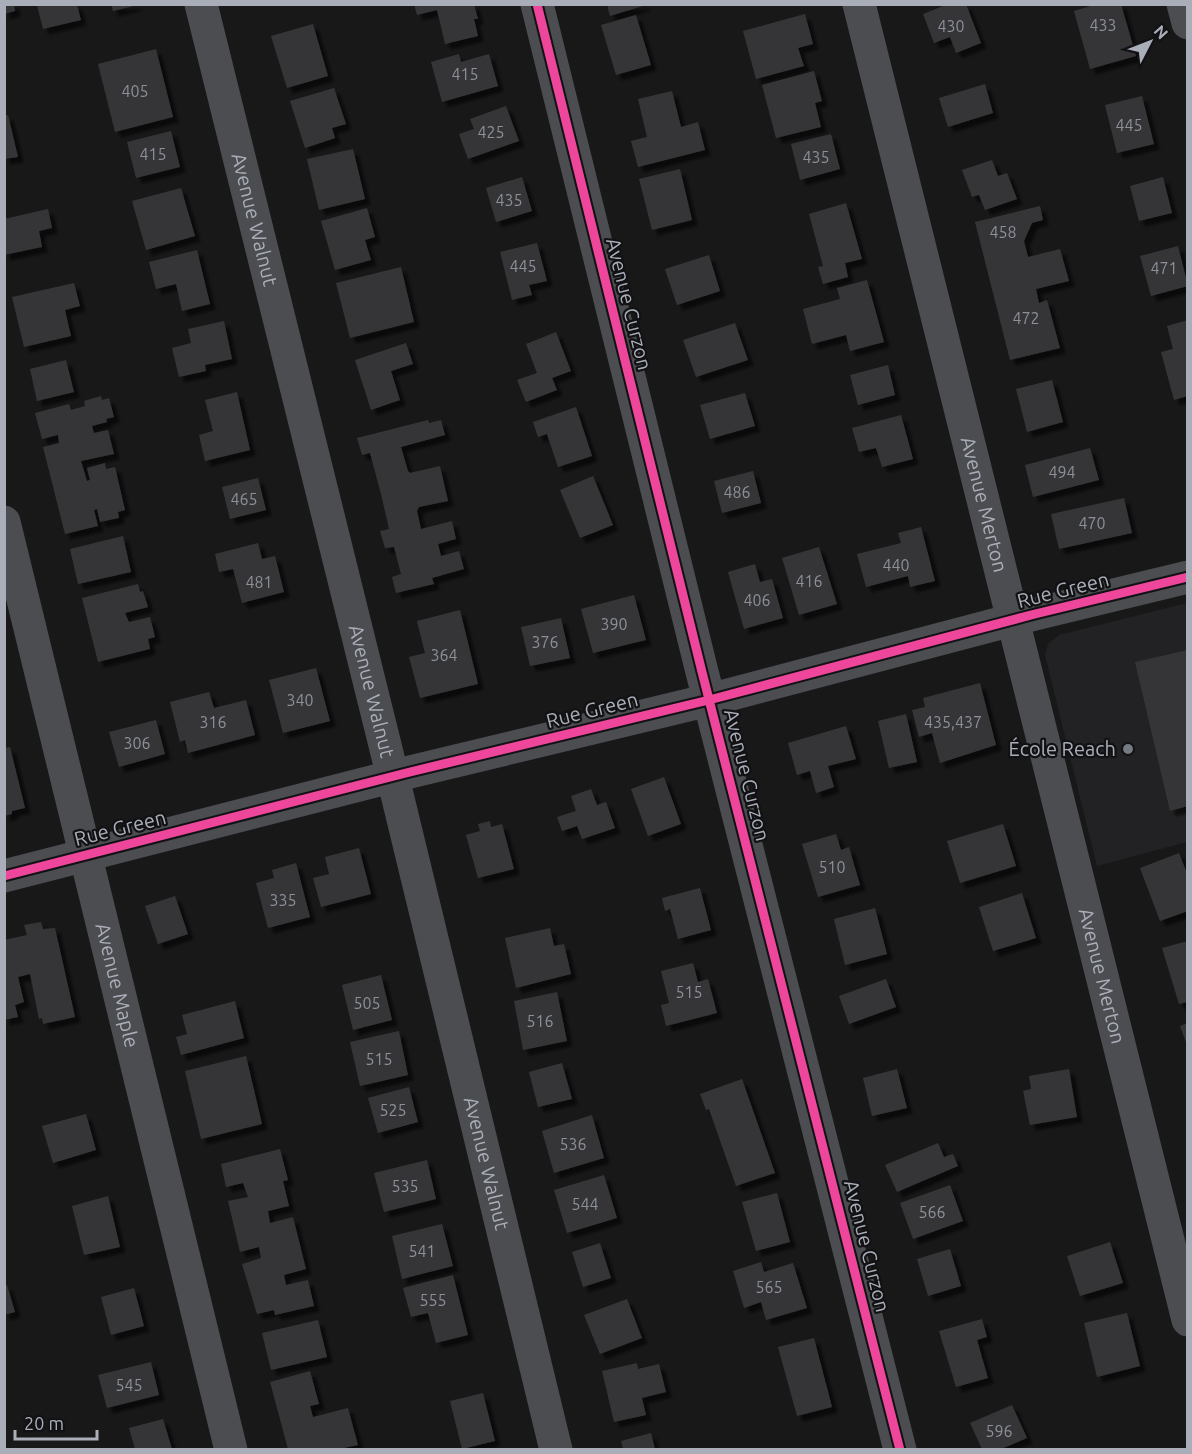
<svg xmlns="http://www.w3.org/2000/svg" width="1192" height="1454" viewBox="0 0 1192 1454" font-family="Ubuntu,sans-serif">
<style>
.built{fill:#222224}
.building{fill:#363637;filter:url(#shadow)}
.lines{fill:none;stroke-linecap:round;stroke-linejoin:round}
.street{stroke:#4c4d51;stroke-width:33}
.cycleway-casing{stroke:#121214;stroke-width:13}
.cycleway{stroke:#ed469a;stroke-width:9}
.poi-dot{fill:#767a81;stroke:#121214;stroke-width:2}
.labels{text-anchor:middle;stroke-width:4.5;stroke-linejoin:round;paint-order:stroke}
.number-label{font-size:16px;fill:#8c9098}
.street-label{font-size:20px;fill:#a9aeb9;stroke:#121214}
.poi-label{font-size:20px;fill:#a9aeb9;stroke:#121214;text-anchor:end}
</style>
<defs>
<filter id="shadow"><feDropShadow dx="5.5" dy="5.5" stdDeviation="1.5" flood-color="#0009"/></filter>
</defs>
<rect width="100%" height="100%" fill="#181818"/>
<path class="built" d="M1187,603v239l-90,24 -52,-211 3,-11 11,-9z"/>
<path class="building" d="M4,4h10l1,7 -11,3z
M111,4h27v1l-25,6z
M414,4h60l4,15h-4l4,17 -33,8 -8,-34 -20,5z
M607,4h39v1l-36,11z
M948,4h18l15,39 -25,10 -6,-16 -16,6 -11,-29z
M1097,4h24l15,52 -46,13 -16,-58z
M37,5h40l4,15 -38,9z
M805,14l8,30 -15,4 6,18 -48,13 -13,-48z
M636,15l15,50 -35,10 -15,-50z
M313,24l15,52 -41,12 -16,-52z
M156,49l17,68 -58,15 -17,-68z
M459,54l2,8 28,-8 9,32 -56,16 -11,-40z
M814,71l8,30 -7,2 6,24 -45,11 -14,-53z
M985,84l8,29 -45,14 -9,-29z
M334,88l12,36 -14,4 3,10 -30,10 -15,-47z
M672,91l9,36 17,-5 7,28 -67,17 -7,-26 16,-4 -9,-38z
M1142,96l12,48 -37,9 -12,-48z
M506,106l13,35 -51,18 -9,-25 15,-5 -4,-10z
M8,115l10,42 -14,2v-43z
M171,131l9,36 -44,11 -9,-36z
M831,134l9,35 -40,11 -9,-36z
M353,149l12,50 -46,11 -12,-51z
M992,160l6,16 9,-3 10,26 -32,11 -6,-15 -7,2 -10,-27z
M680,169l12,51 -40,10 -13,-51z
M522,177l10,34 -36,11 -10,-34z
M1163,177l9,36 -33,8 -9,-35z
M181,188l14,48 -49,14 -14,-49z
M846,203l16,56 -17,4 3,14 -25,7 -5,-17 5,-1 -14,-52z
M1040,206l3,14 -11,3 -8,18 4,16 32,-8 9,32 -33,8 3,14 8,-3 13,48 -50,12 -35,-138z
M367,208l8,29 -10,3 6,20 -36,10 -14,-49z
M48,209l4,19 -13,3 3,16 -38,8v-36z
M537,243l10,38 -18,4 3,10 -20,5 -12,-48z
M1178,246l10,40 -37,10 -11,-40z
M197,250l13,54 -28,7 -6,-27 -20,5 -7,-27z
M709,255l11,36 -43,14 -12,-36z
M401,267l13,55 -64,16 -14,-55z
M867,280l17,62 -34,9 -4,-16 -34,9 -9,-35 37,-10 -3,-11z
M74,283l6,23 -15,4 6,26 -47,11 -12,-50z
M1188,320v76l-14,4 -13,-48 12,-3 -6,-23z
M224,321l8,38 -27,6 1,6 -27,6 -7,-29 19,-5 -3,-14z
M735,323l13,37 -52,17 -13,-37z
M556,332l15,39 -19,7 5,12 -31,12 -9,-22 20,-7 -11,-29z
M406,343l7,21 -22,7 9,29 -29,10 -16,-50z
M66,360l8,32 -37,9 -7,-32z
M888,365l7,30 -37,10 -8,-30z
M1052,380l11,42 -36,10 -11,-43z
M237,392l13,58 -45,11 -6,-26 14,-4 -8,-31z
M745,393l10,33 -45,13 -10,-34z
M101,396l1,4 7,-2 5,19 -8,2 1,3 -15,4 2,7 14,-3 6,24 -33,7 6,20 3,-1 -3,-12 18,-5 1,6 9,-2 10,43 -7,2 1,6 -19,4 -3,-13 -3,1 4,16 -33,8 -22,-87 16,-4 -1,-8 -16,4 -7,-26 34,-9 2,6 14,-4 -1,-5z
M576,407l16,49 -34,11 -11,-33 -9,3 -5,-15z
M901,415l12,44 -31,8 -6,-19 -17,4 -7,-24z
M428,420l1,3 12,-3 4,15 -44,12 7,24 2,2 30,-7 8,35 -29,6 -2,4 4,18 31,-8 4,18 -18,5 3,12 18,-5 5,18 -32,9 2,6 -38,9 -4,-16 9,-3 -7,-27 -9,1 -5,-17 9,-2 -7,-31 -12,-45 -8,2 -5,-17z
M1090,448l9,32 -66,17 -8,-32z
M753,471l8,32 -39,10 -8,-32z
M593,476l20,49 -33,13 -20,-48z
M258,478l8,32 -36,9 -8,-32z
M1124,498l8,35 -73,16 -8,-35z
M921,527l14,54 -25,6 -2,-11 -42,11 -9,-33 44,-11 -3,-10z
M123,536l8,36 -53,12 -8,-35z
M258,543l4,16 13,-3 9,36 -42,11 -9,-34 -14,3 -4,-18z
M819,547l18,57 -38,11 -17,-57z
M755,564l5,18 12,-3 11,39 -39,11 -16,-57z
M138,584l2,8 3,-1 5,16 -23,6 4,9 21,-5 5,20 -7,2 2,10 -52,13 -16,-64z
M634,595l12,45 -53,13 -12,-44z
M460,610l18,74 -58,14 -11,-41 16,-4 -8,-32z
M561,618l9,40 -40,8 -9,-39z
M1188,650v156l-18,5 -35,-149z
M316,668l14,53 -47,12 -14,-53z
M980,683l16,62 -56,18 -8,-30 -13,4 -7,-27 13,-3 -2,-9z
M209,692l5,16 32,-8 9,35 -67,18 -3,-13 -5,2 -10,-40z
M906,714l11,48 -28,6 -11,-47z
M156,720l9,34 -46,13 -10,-35z
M846,726l10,33 -28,7 6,21 -18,6 -6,-22 -13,4 -9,-32z
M10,747l15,61 -13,3v3l-8,2v-68z
M664,777l17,47 -33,12 -17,-47z
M591,789l6,16 9,-3 9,26 -33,11 -5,-13 -15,5 -5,-14 19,-6 -5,-15z
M490,821l1,6 11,-3 12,45 -36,9 -12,-43 14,-4 -2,-7z
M1003,824l13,42 -56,17 -13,-42z
M836,834l5,16 8,-3 11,38 -42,12 -16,-53z
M359,848l12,46 -50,13 -8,-29 16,-4 -4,-17z
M1179,853l9,23v35l-28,10 -20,-53z
M296,863l14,54 -42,11 -12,-45 18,-5 -2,-8z
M700,888l11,42 -33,9 -8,-30 -5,2 -3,-13z
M1022,893l14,45 -43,13 -14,-44z
M175,896l13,38 -30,10 -13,-38z
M875,908l12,46 -42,11 -11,-46z
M41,922l2,7 12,-1 20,89 -32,7 -1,-6 -3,1 -9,-45 -12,3 6,25 -9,3 3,12 -14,3v-80l23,-5 -3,-10z
M550,928l4,18 10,-2 7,30 -55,14 -11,-50z
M1188,941v61l-9,2 -17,-56z
M693,963l5,19 10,-3 9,34 -51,13 -5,-21 8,-2 -8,-32z
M381,975l11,45 -39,10 -11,-45z
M886,979l10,28 -47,17 -10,-28z
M557,992l10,49 -44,9 -9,-49z
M235,1001l9,37 -63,17 -5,-18 11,-3 -5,-19z
M1188,1023v22h-1l-7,-19z
M399,1031l9,44 -48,11 -10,-44z
M246,1056l16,68 -61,15 -16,-68z
M562,1063l10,36 -34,8 -9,-35z
M897,1069l10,39 -35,8 -9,-38z
M1069,1069l8,48 -47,8 -7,-34 8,-2 -2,-13z
M742,1079l33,94 -39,13 -27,-77 -3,1 -6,-16z
M409,1087l9,35 -40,11 -10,-35z
M86,1114l10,36 -43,13 -11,-37z
M592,1115l12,43 -50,15 -12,-42z
M938,1143l6,14 9,-3 5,12 -61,26 -12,-27z
M280,1149l8,31 -5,1 6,25 -21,5 2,12 23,-6 13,52 -22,6 2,10 22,-5 6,26 -39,9 -1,-5 -17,4 -15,-50 19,-6 -2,-11 -19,5 -12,-51 20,-4 -5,-14 -17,4 -5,-23z
M427,1160l9,39 -52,13 -10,-39z
M604,1175l13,43 -50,15 -13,-43z
M950,1185l13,36 -50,18 -13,-36z
M777,1193l13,49 -34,9 -14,-49z
M108,1196l12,51 -36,8 -12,-49z
M442,1224l11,42 -51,13 -10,-43z
M1110,1242l13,41 -43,13 -13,-40z
M600,1243l11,35 -28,9 -11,-35z
M950,1249l11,37 -33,10 -11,-37z
M761,1262l3,10 29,-9 14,45 -41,12 -5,-18 -17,6 -11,-37z
M453,1275l15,60 -32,8 -8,-30 -17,4 -8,-29z
M7,1285l8,27 -11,3v-29z
M134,1288l10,38 -33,9 -10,-38z
M627,1299l15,39 -42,16 -16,-39z
M1127,1313l13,53 -43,11 -13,-54z
M982,1319l5,18 -10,3 11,38 -32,9 -17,-56z
M318,1320l9,37 -56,13 -9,-37z
M814,1338l18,69 -35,9 -19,-69z
M151,1362l8,33 -52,13 -9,-33z
M637,1363l1,6 21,-5 7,28 -24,6 4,17 -32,7 -12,-51z
M310,1371l9,33 -9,2 3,11 35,-9 10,37 -19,4h-51l-18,-67z
M483,1393l12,48 -33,8 -12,-48z
M1012,1405l15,33 -26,11h-19l-12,-26z
M163,1419l9,30h-37l-6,-21z
M651,1433l4,16h-32l-2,-8z"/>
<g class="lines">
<g class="street">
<path id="s1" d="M201,4l185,745 170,701"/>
<path d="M537,4l165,668 198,778"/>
<path id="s2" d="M859,4l329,1316"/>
<path d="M1183,4l5,19"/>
<path id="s3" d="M4,522l227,928"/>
<path d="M4,876l406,-104 299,-72 326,-86 153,-37"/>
</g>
<defs>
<path id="cycleway" d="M537,4l165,668 198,778
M4,876l406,-104 299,-72 326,-86 153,-37"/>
</defs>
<use href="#cycleway" class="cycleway-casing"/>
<use href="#cycleway" class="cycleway"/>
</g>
<circle class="poi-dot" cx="1128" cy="749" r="6"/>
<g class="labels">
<g class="number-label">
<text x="1103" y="31">433</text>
<text x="951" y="32">430</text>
<text x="465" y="80">415</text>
<text x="135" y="97">405</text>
<text x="1129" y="131">445</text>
<text x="491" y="138">425</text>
<text x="153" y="160">415</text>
<text x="816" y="163">435</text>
<text x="509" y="206">435</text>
<text x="1003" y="238">458</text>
<text x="523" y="272">445</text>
<text x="1164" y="274">471</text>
<text x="1026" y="324">472</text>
<text x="1062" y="478">494</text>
<text x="737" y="498">486</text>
<text x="244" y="505">465</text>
<text x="1092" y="529">470</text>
<text x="896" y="571">440</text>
<text x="809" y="587">416</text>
<text x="259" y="588">481</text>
<text x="757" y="606">406</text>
<text x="614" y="630">390</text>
<text x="545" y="648">376</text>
<text x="444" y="661">364</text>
<text x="300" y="706">340</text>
<text x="213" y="728">316</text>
<text x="953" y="728">435,437</text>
<text x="137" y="749">306</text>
<text x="832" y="873">510</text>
<text x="283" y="906">335</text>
<text x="689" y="998">515</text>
<text x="367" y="1009">505</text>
<text x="540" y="1027">516</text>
<text x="379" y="1065">515</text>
<text x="393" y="1116">525</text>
<text x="573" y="1150">536</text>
<text x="405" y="1192">535</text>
<text x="585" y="1210">544</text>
<text x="932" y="1218">566</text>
<text x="422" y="1257">541</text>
<text x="769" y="1293">565</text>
<text x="433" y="1306">555</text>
<text x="129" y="1391">545</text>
<text x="999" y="1437">596</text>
</g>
<g class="street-label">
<text dy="7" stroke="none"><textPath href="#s1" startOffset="222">Avenue Walnut</textPath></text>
<text transform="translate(629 304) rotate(76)" y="7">Avenue Curzon</text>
<text dy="7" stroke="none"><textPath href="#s2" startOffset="516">Avenue Merton</textPath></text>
<text transform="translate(1063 590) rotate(-14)" y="7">Rue Green</text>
<text dy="7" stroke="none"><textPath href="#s1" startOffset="708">Avenue Walnut</textPath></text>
<text transform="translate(592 710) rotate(-14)" y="7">Rue Green</text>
<text transform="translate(747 775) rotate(76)" y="7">Avenue Curzon</text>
<text transform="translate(120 828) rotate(-14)" y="7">Rue Green</text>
<text dy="7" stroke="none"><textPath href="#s2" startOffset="1002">Avenue Merton</textPath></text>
<text dy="7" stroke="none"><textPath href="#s3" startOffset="477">Avenue Maple</textPath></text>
<text dy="7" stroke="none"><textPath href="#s1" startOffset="1194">Avenue Walnut</textPath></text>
<text transform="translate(867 1246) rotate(76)" y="7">Avenue Curzon</text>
</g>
<g class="poi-label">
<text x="1116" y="756">École Reach</text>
</g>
</g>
<rect width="1192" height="1454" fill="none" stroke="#a9aeb9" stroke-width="12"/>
<g transform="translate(1150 42) rotate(48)" stroke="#121214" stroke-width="4.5" paint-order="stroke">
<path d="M0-4.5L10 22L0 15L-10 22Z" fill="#a9aeb9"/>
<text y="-9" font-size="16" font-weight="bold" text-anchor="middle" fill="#a9aeb9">N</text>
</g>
<path d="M15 1430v9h82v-9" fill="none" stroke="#a9aeb9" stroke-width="3"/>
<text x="24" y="1430" font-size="18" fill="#a9aeb9" stroke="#121214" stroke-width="4.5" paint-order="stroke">20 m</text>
</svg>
